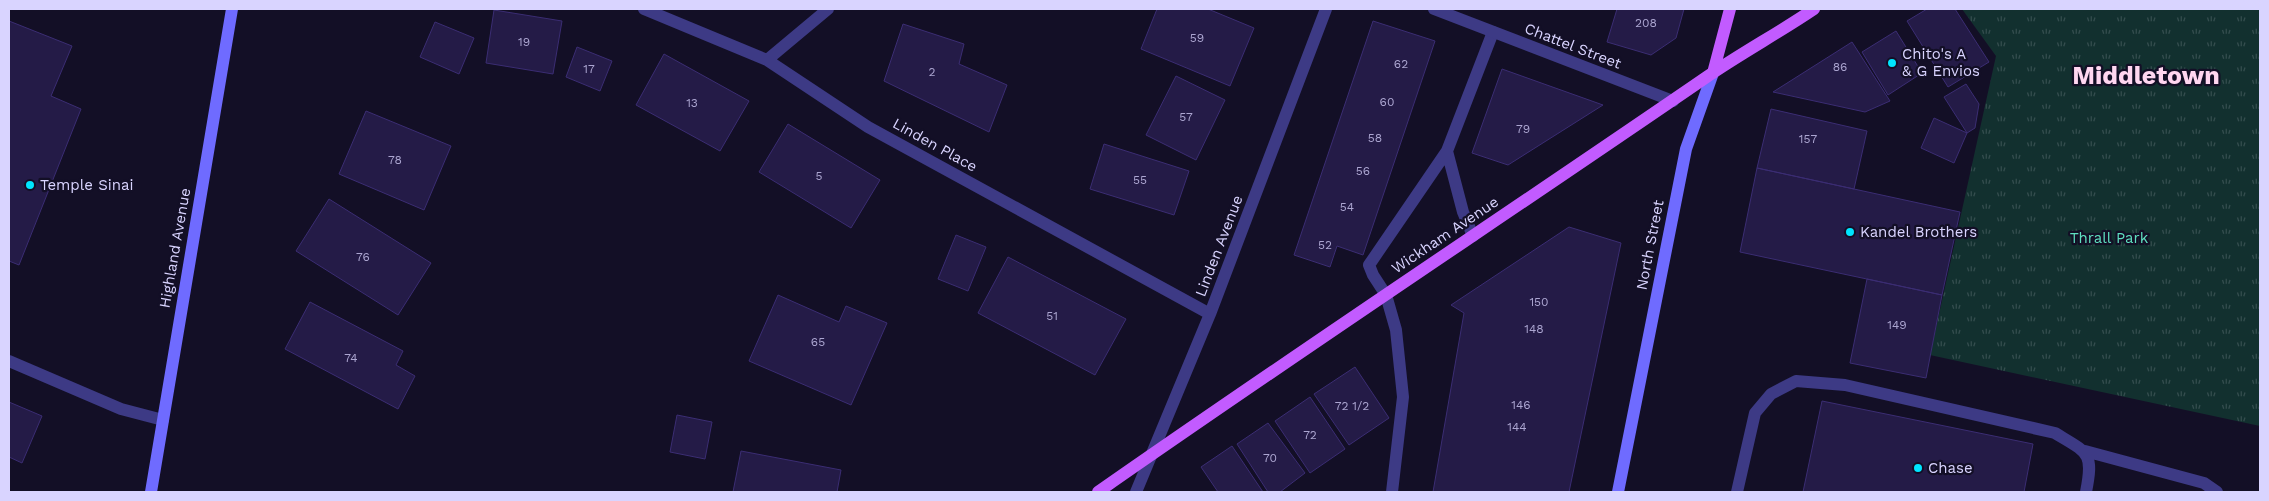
<svg xmlns="http://www.w3.org/2000/svg" width="2269" height="501" viewBox="0 0 2269 501" font-family="'Work Sans',sans-serif">
<style>
.grass{fill:url(#grass-tufts)}
.building{fill:#241b47;stroke:#3b2d73}
.lines{fill:none;stroke-linecap:round;stroke-linejoin:round}
.lane{stroke:#3d3a85;stroke-width:12}
.street{stroke:#3d3a85;stroke-width:12}
.secondary{stroke:#6f6bff;stroke-width:12}
.primary{stroke:#c25bff;stroke-width:12}
.poi-dot{fill:#00e5ff;stroke:#130f26;stroke-width:2}
.labels{text-anchor:middle;stroke-width:4.5;stroke-linejoin:round;paint-order:stroke}
.number-label{font-size:12px;fill:#aca6d1}
.street-label{font-size:15px;fill:#d9d4ff;stroke:#130f26}
.poi-label{font-size:15px;fill:#d9d4ff;stroke:#130f26;text-anchor:start}
.park-label{font-size:15px;fill:#5fe0c0;stroke:#130f26}
.town-label{font-size:25px;font-weight:bold;fill:#ffd6f0;stroke:#130f26}
</style>
<defs>
<pattern id="grass-tufts" width="24" height="20" patternUnits="userSpaceOnUse" patternTransform="scale(1.25)"><rect width="24" height="20" fill="#12302f"/><path d="M3 7l-1-3M5 7V3M7 7l1-3M15 17l-1-3M17 17v-4M19 17l1-3" fill="none" stroke="#344d4e"/></pattern>
</defs>
<rect width="100%" height="100%" fill="#130f26"/>
<path class="grass" d="M1962,9h298v417l-330,-71 66,-299z"/>
<path class="building" d="M1157,9h51l46,19 -24,58 -89,-37z
M1617,9h67l-8,29 -25,17 -44,-13z
M1927,9h28l34,53 -41,25 -41,-66z
M494,10l68,11 -9,53 -67,-11z
M9,21l63,25 -21,50 30,13 -62,156 -10,-4z
M1373,21l62,20 -72,214 -26,-9 -7,21 -36,-12z
M435,22l39,16 -15,36 -39,-17z
M903,24l61,20 -5,20 48,21 -18,47 -105,-51z
M1896,31l26,42 -34,22 -26,-43z
M1852,42l38,59 -25,11 -92,-20z
M577,47l35,14 -12,30 -34,-14z
M664,54l85,47 -29,50 -84,-46z
M1502,69l101,36 -95,60 -36,-12z
M1176,76l49,24 -29,60 -50,-25z
M1966,84l13,20 -4,24 -8,5 -23,-36z
M1771,109l96,22 -13,58 -97,-21z
M366,111l85,35 -27,64 -85,-36z
M1934,118l33,15 -13,30 -33,-15z
M788,124l92,56 -29,48 -92,-56z
M1104,144l85,27 -15,44 -84,-26z
M1757,168l203,44 -18,83 -202,-43z
M329,199l102,64 -33,52 -102,-64z
M1569,227l52,16 -52,249h-136l31,-179 -13,-8z
M956,235l30,12 -18,44 -30,-12z
M1008,257l118,62 -31,56 -117,-62z
M1867,279l75,16 -16,83 -76,-15z
M778,295l61,27 7,-16 41,17 -36,82 -102,-44z
M310,302l93,49 -7,14 19,11 -17,33 -113,-60z
M1355,367l34,51 -40,27 -35,-51z
M1310,397l35,52 -35,24 -35,-52z
M1822,401l211,43 -9,48h-221z
M9,402l33,14 -20,47 -13,-6z
M677,415l35,7 -7,37 -35,-7z
M1268,423l37,50 -25,19h-12l-31,-48z
M1232,446l31,46h-45l-17,-25z
M741,451l100,19 -4,22h-104z"/>
<g class="lines">
<path class="lane" d="M1473,236l-10,-24 -16,-61 46,-119
M9,361l112,48 42,11
M2085,451l119,32 13,9
M1392,492l11,-95 -7,-67 -10,-35 -13,-20 -4,-10 78,-114
M1737,492l18,-79 16,-19 25,-13 49,4 210,48c33,20 39,19 31,59"/>
<path class="street" d="M644,9l123,51 101,67 342,187
M1434,9l239,92
M767,60l61,-51
M1136,492l74,-178 116,-305"/>
<path class="secondary" d="M151,492l81,-483
M1618,492l68,-343 27,-76"/>
<path class="primary" d="M1713,73l17,-64
M1098,492c203,-142 409,-278 613,-418 34,-23 69,-42 103,-65"/>
</g>
<g class="poi-dot">
<circle cx="1892" cy="63" r="5"/>
<circle cx="30" cy="185" r="5"/>
<circle cx="1850" cy="232" r="5"/>
<circle cx="1918" cy="468" r="5"/>
</g>
<g class="labels">
<g class="number-label">
<text x="1646" y="27">208</text>
<text x="1197" y="42">59</text>
<text x="524" y="46">19</text>
<text x="1401" y="68">62</text>
<text x="1840" y="71">86</text>
<text x="589" y="73">17</text>
<text x="932" y="76">2</text>
<text x="1387" y="106">60</text>
<text x="692" y="107">13</text>
<text x="1186" y="121">57</text>
<text x="1523" y="133">79</text>
<text x="1375" y="142">58</text>
<text x="1808" y="143">157</text>
<text x="395" y="164">78</text>
<text x="1363" y="175">56</text>
<text x="819" y="180">5</text>
<text x="1140" y="184">55</text>
<text x="1347" y="211">54</text>
<text x="1325" y="249">52</text>
<text x="363" y="261">76</text>
<text x="1539" y="306">150</text>
<text x="1052" y="320">51</text>
<text x="1897" y="329">149</text>
<text x="1534" y="333">148</text>
<text x="818" y="346">65</text>
<text x="351" y="362">74</text>
<text x="1521" y="409">146</text>
<text x="1352" y="410">72 1/2</text>
<text x="1517" y="431">144</text>
<text x="1310" y="439">72</text>
<text x="1270" y="462">70</text>
</g>
<g class="street-label">
<text transform="translate(1573 46) rotate(21)" y="5">Chattel Street</text>
<text transform="translate(935 145) rotate(29)" y="5">Linden Place</text>
<text transform="translate(1445 235) rotate(-34)" y="5">Wickham Avenue</text>
<text transform="translate(1650 245) rotate(-79)" y="5">North Street</text>
<text transform="translate(1219 246) rotate(-69)" y="5">Linden Avenue</text>
<text transform="translate(175 248) rotate(-80)" y="5">Highland Avenue</text>
</g>
<g class="poi-label">
<text x="1902" y="59">Chito's A<tspan x="1902" dy="17">&amp; G Envios</tspan></text>
<text x="40" y="190">Temple Sinai</text>
<text x="1860" y="237">Kandel Brothers</text>
<text x="1928" y="473">Chase</text>
</g>
<g class="park-label">
<text x="2109" y="243">Thrall Park</text>
</g>
<g class="town-label">
<text x="2146" y="84">Middletown</text>
</g>
</g>
<rect width="2269" height="501" fill="none" stroke="#d9d4ff" stroke-width="20"/>
</svg>
